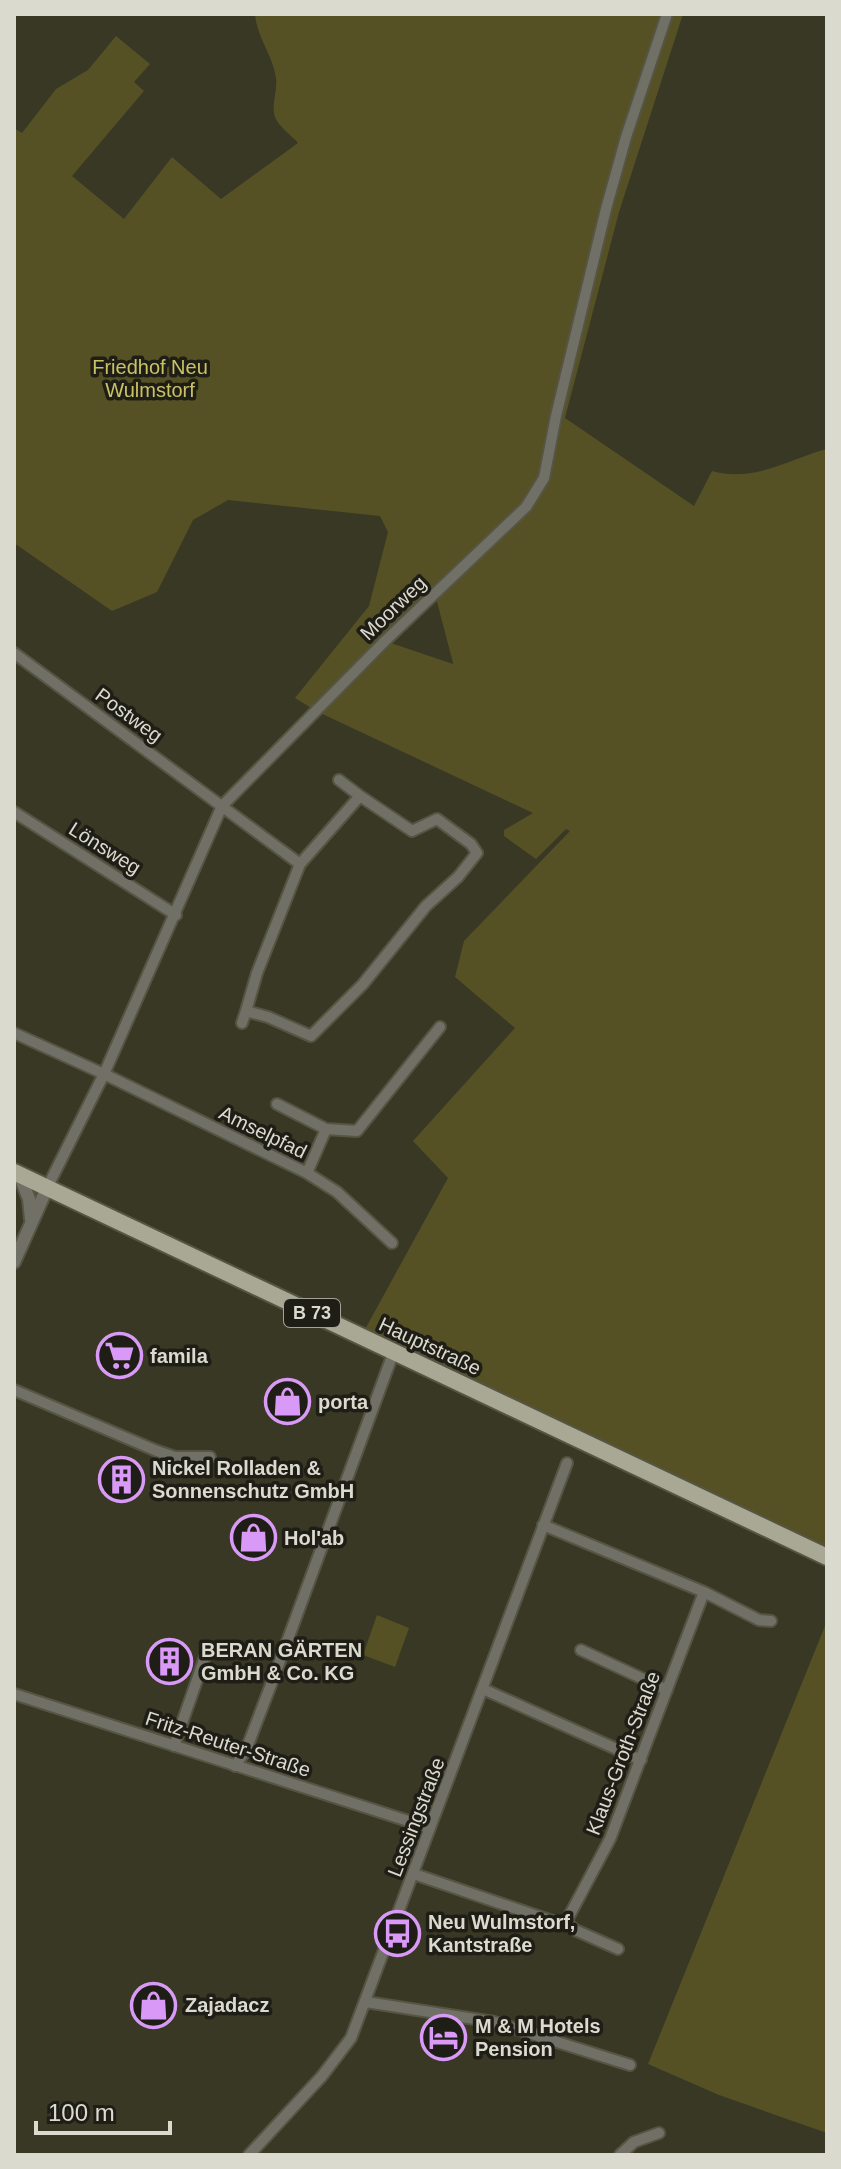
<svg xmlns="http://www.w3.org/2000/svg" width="841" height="2169" viewBox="0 0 841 2169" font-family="Arial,sans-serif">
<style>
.green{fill:#555125;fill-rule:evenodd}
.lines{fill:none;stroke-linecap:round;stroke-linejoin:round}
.minor-casing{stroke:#565544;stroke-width:14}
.tertiary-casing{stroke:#565544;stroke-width:16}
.primary-casing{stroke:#565544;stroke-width:20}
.minor{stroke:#707067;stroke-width:10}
.tertiary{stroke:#707067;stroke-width:12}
.primary{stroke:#a9a895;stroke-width:16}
.labels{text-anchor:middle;stroke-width:7;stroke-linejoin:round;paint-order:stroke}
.shield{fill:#1f1e16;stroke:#a3a298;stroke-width:2}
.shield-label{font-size:18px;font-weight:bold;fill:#dbdacf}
.park-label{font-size:20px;fill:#cac265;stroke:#1f1e16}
.street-label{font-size:20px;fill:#dbdacf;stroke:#1f1e16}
.poi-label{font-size:20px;font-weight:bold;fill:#dbdacf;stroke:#1f1e16;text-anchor:start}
</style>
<rect width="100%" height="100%" fill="#393825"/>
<path class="green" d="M255,14h428l-64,198 -54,206 129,88 18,-35c41,12 77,-12 115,-22v1099l-464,-215 85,-155 -35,-37 102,-113 -60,-51 9,-36 106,-110 -4,-2 -30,30 -32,-23v-6l29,-17 -217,-102 -21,-13 74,-92 19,-74 -8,-16 -152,-16 -35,20 -36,72 -45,19 -98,-68v-415l8,5 34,-44 32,-19 28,-34 34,28 -16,18 10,9 -72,85 52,43 48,-62 49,42 77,-56c-6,-7 -16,-14 -21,-22 -8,-12 1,-29 -1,-43 -3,-23 -19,-40 -21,-64zM435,594l18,69v1l-68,-23z
M377,1615l32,13 -14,39 -32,-12z
M827,1621v512l-108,-38 -71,-31z"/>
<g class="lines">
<defs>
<path id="minor" d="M14,653l286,211
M339,780l21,16
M360,796l52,35 25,-12 34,25 6,9 -19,24 -32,29 -63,78 -52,52 -43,-19 -22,-6 11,-38 43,-109z
M14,812l162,103
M242,1023l4,-12
M14,1033l90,41 203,99 30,19 55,51
M277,1104l49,25
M307,1173l19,-44 31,2 83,-104
M47,1188l57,-114 118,-268 163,-165 141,-134 18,-29 12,-62 50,-207 20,-72 41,-123
M14,1390l143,61 18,6h35
M543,1525l161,67 55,28 12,1
M581,1650l86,40
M483,1689l158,71
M14,1694l416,134
M174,1746l31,-89
M235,1766l11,-16 31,-81 117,-318
M414,1874l144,49 8,-1 9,8 43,19
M566,1922l44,-83 94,-247
M366,2002l128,20 136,43
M249,2155l73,-79 29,-38 216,-575
M620,2155l14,-13 25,-9"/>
<path id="tertiary" d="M19,1174l10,25 2,20
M14,1262l33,-74"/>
<path id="primary" d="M14,1172l813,385"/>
</defs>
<use href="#minor" class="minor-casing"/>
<use href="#tertiary" class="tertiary-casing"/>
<use href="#primary" class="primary-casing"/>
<use href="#minor" class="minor"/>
<use href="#tertiary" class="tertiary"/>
<use href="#primary" class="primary"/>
</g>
<defs>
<symbol id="supermarket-ring" viewBox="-11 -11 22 22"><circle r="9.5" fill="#1f1e16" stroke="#d99af7" stroke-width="1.5"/><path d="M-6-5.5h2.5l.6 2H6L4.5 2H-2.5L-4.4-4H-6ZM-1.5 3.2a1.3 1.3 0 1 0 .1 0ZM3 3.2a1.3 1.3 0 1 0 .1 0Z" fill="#d99af7"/></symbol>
<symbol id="shop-ring" viewBox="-11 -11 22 22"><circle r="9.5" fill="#1f1e16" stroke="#d99af7" stroke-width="1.5"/><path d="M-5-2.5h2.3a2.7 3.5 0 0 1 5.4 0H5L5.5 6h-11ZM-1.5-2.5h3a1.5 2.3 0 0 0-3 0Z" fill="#d99af7"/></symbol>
<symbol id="building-ring" viewBox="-11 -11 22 22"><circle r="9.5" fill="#1f1e16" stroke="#d99af7" stroke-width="1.5"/><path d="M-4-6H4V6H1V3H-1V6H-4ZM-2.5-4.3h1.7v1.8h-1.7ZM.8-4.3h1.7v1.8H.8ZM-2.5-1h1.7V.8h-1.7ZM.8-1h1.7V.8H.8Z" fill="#d99af7"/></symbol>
<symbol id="bus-ring" viewBox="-11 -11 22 22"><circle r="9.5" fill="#1f1e16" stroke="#d99af7" stroke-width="1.5"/><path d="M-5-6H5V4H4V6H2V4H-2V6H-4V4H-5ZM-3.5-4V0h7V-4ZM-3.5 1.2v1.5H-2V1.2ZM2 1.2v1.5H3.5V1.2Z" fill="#d99af7"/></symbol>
<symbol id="hotel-ring" viewBox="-11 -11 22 22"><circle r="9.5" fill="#1f1e16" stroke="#d99af7" stroke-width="1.5"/><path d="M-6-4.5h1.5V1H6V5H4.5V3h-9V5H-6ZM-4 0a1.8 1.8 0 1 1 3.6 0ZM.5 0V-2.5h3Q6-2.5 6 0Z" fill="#d99af7"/></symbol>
</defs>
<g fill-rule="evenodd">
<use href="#supermarket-ring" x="94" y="1330" width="51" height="51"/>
<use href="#shop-ring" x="262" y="1376" width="51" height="51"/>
<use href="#building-ring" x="96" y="1454" width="51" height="51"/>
<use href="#shop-ring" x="228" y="1512" width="51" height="51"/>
<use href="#building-ring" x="144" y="1636" width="51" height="51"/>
<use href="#bus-ring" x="372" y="1908" width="51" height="51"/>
<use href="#shop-ring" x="128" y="1980" width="51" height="51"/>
<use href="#hotel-ring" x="418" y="2012" width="51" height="51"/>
</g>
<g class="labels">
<rect class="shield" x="284" y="1299" width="56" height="28" rx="6"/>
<g class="shield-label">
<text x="312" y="1319">B 73</text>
</g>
<g class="park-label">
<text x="150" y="374">Friedhof Neu<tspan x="150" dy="23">Wulmstorf</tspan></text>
</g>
<g class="street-label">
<text transform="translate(393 608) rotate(-44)" y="7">Moorweg</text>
<text transform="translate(129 715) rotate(36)" y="7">Postweg</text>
<text transform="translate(105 848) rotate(32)" y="7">Lönsweg</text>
<text transform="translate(263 1132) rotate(26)" y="7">Amselpfad</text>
<text transform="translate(430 1346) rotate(25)" y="7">Hauptstraße</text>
<text transform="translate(228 1744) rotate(18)" y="7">Fritz-Reuter-Straße</text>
<text transform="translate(623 1753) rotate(-69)" y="7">Klaus-Groth-Straße</text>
<text transform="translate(416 1817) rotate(-69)" y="7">Lessingstraße</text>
</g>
<g class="poi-label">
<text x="150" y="1363">famila</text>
<text x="318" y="1409">porta</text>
<text x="152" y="1475">Nickel Rolladen &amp;<tspan x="152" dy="23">Sonnenschutz GmbH</tspan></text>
<text x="284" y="1545">Hol'ab</text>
<text x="201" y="1657">BERAN GÄRTEN<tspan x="201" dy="23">GmbH &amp; Co. KG</tspan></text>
<text x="428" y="1929">Neu Wulmstorf,<tspan x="428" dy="23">Kantstraße</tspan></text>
<text x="185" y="2012">Zajadacz</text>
<text x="475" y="2033">M &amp; M Hotels<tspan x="475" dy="23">Pension</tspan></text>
</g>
</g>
<rect width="841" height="2169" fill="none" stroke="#dbdacf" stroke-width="32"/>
<path d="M36 2121v12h134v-12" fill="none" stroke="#dbdacf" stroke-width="4"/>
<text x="48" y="2121" font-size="24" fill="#dbdacf" stroke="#1f1e16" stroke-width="6" paint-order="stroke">100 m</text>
</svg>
